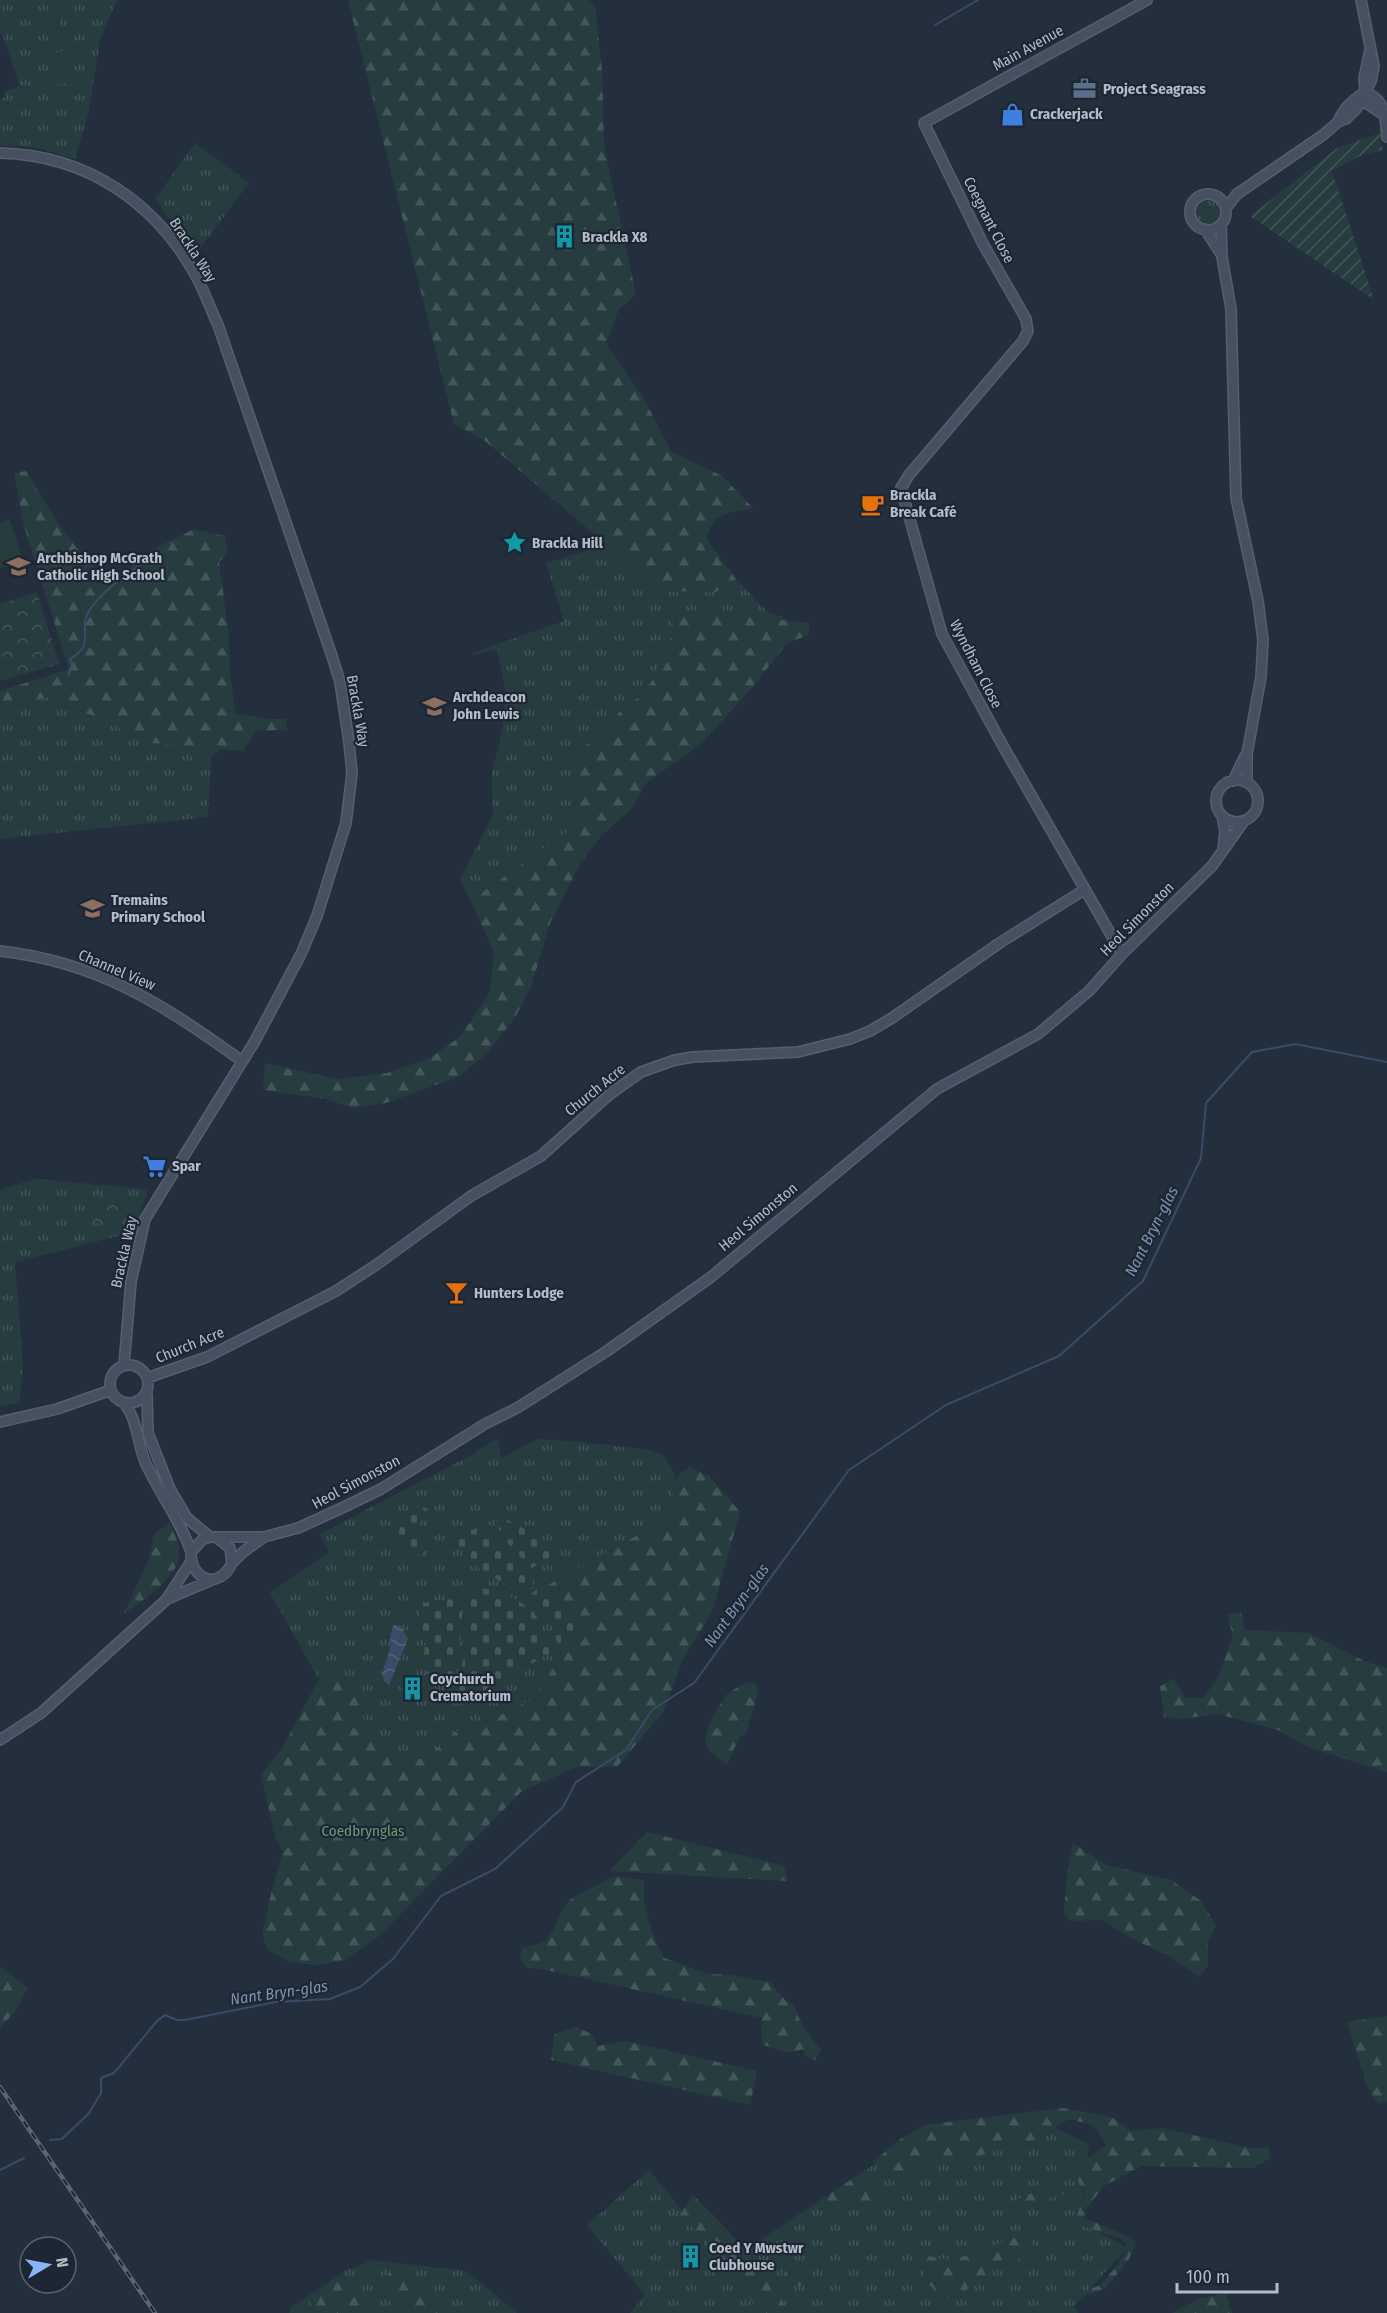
<svg xmlns="http://www.w3.org/2000/svg" width="1387" height="2313" viewBox="0 0 1387 2313" font-family="'Fira Sans Condensed',sans-serif">
<style>
.grass{fill:url(#grass-tufts)}
.forest{fill:url(#forest-firs)}
.cemetery{fill:url(#cemetery-stones)}
.park{fill:url(#park-crowns)}
.garden{fill:url(#garden-furrows)}
.pitch{fill:#263c3f}
.water{fill:url(#water-waves)}
.lines{fill:none;stroke-linecap:round;stroke-linejoin:round}
.stream{stroke:#394c67;stroke-width:2}
.secondary-casing{stroke:#565f6c;stroke-width:12}
.secondary{stroke:#465061;stroke-width:9}
.rail-casing{stroke:#5a6575;stroke-width:4.5}
.rail{stroke:#1d2633;stroke-width:2;stroke-dasharray:7;stroke-linecap:butt}
.labels{text-anchor:middle;stroke-width:4.5;stroke-linejoin:round;paint-order:stroke}
.street-label{font-size:15px;fill:#b4bcc9;stroke:#1d2633}
.poi-label{font-size:15px;font-weight:bold;fill:#b4bcc9;stroke:#1d2633;text-anchor:start}
.park-label{font-size:15px;fill:#6b9a76;stroke:#1d2633}
.water-label{font-size:16px;font-style:italic;fill:#7c92b1;stroke:#1d2633}
</style>
<defs>
<pattern id="grass-tufts" width="24" height="20" patternUnits="userSpaceOnUse" patternTransform="scale(1.5)"><rect width="24" height="20" fill="#263c3f"/><path d="M3 7l-1-3M5 7V3M7 7l1-3M15 17l-1-3M17 17v-4M19 17l1-3" fill="none" stroke="#435659"/></pattern>
<pattern id="forest-firs" width="22" height="20" patternUnits="userSpaceOnUse" patternTransform="scale(1.5)"><rect width="22" height="20" fill="#263c3f"/><path d="M5 1l3.5 6h-7zM16 11l3.5 6h-7z" fill="#435659"/></pattern>
<pattern id="cemetery-stones" width="16" height="16" patternUnits="userSpaceOnUse" patternTransform="scale(1.5)"><rect width="16" height="16" fill="#263c3f"/><path d="M2 7V4a2 2 0 0 1 4 0v3zM10 15v-3a2 2 0 0 1 4 0v3z" fill="#435659"/></pattern>
<pattern id="park-crowns" width="20" height="18" patternUnits="userSpaceOnUse" patternTransform="scale(1.5)"><rect width="20" height="18" fill="#263c3f"/><path d="M2 6a3 3 0 1 1 6 0M12 15a3 3 0 1 1 6 0" fill="none" stroke="#435659"/></pattern>
<pattern id="garden-furrows" width="10" height="10" patternUnits="userSpaceOnUse" patternTransform="scale(1.5)"><rect width="10" height="10" fill="#263c3f"/><path d="M-1 1l2-2M0 10L10 0M9 11l2-2" fill="none" stroke="#435659"/></pattern>
<pattern id="water-waves" width="16" height="10" patternUnits="userSpaceOnUse" patternTransform="scale(1.5)"><rect width="16" height="10" fill="#394c67"/><path d="M0 5q4-4 8 0t8 0" fill="none" stroke="#53647b"/></pattern>
</defs>
<rect width="100%" height="100%" fill="#242f3e"/>
<path class="grass" d="M0,0h117l-17,40 -11,70 -14,49 -37,-11 -38,-3v-46l5,-2 -1,-5 16,-6 -18,-53 -2,1z
M195,143l54,40 -54,72 -40,-56z
M1195 211a14 14 0 1 1 28 0a14 14 0 1 1-28 0Z
M608,544l53,47 55,1 20,-13 31,32 21,9 -26,-2 -29,-5 -35,1 -25,-5v24l-19,45 -12,17 -21,15 -14,19 -22,17 -7,10 -4,71 -90,64 -14,8 -10,-20 33,-64 -1,-42 10,-41 4,-38 -9,-45 -24,6 -1,-2 92,-32 -18,-58z
M58,695l8,12 28,9 57,27 71,5 -11,9 -3,60 -208,22v-131z
M34,1179l114,10 -14,43 -119,30 8,103 -4,38 -19,3v-216z
M497,1438l4,20 37,-19 46,3 65,8 14,5 11,17 2,9 -4,11 7,20 -131,73 26,34 -12,20 -1,17 -28,43 -39,19 -39,14 -31,28 -39,-10 -24,-35v-16l-15,-18h-26l-50,-88 59,-41 -9,-18 153,-80z
M1033,2118l56,26 -9,77 47,27 -53,58 4,7h-448l15,-18 -58,-70 62,-55 48,58 33,32 196,-130z
M373,2260l93,11 51,42h-228l1,-5 57,-38z"/>
<path class="forest" d="M348,0h240l7,6 7,64 2,76 32,148 -18,17 -12,33 37,53 28,54 51,25 31,32 -24,5 -14,6 -9,19 30,41 -20,13 -55,-1 -176,-150 -31,-17z
M26,471c22,37 43,73 75,103l24,-2 27,-22 42,-21 31,7 3,17 -9,9 10,74 1,36 5,41 31,6h20l1,11 -32,1 -11,20 -93,-8 -57,-27 -28,-9 -8,-12 -58,13v-17l69,-22 -45,-143 -10,-53z
M673,609l25,5 35,-1 29,5 48,5 -2,13 -20,6 -37,47 -50,55 -55,39 -14,25 -31,28 -21,28 -30,59 -18,61 -17,34 -28,35 -27,23 -77,28 -30,4 -27,-9 -63,-9 2,-27 71,16 51,-6 43,-15 31,-22 29,-44 4,-39 -24,-54 14,-8 90,-64 4,-71 7,-10 22,-17 14,-19 21,-15 12,-17 19,-45z
M689,1467l20,9 31,36 -28,100 -30,49 -18,50 -47,56h-40l-56,25 -143,145 -33,23 -29,5 -25,-3 -23,-12 -6,-15 9,-41 12,-42 -8,-15 -14,-63 20,-24 37,-69h28l16,18 -1,16 24,35 39,10 31,-28 39,-14 39,-19 28,-43 1,-17 12,-20 -26,-34 131,-73 -7,-20 8,-19z
M170,1522c4,11 11,23 9,36 -3,20 -38,46 -55,55l25,-54 5,-25z
M1241,1612l4,18 64,3 55,28 23,7v104l-77,-24 -32,-18 -61,-16 -35,5 -18,-2 -4,-31 14,-7 11,19h18l15,-20 15,-42 -6,-22z
M746,1682l9,2 4,6 -12,41 -8,7 -12,27 -19,-15 -3,-13 10,-25 12,-18z
M647,1832l138,34 2,15 -178,-10z
M1073,1843l33,22 65,15 29,20 16,25 -8,17v24l-9,11 -30,-21 -42,-20 -24,-16 -32,1 -7,-7 3,-40z
M613,1876l31,4c-2,31 7,51 20,78l45,16 22,1 39,7 14,17 10,7 9,21 18,23 -6,10 -9,-3 -3,-8 -14,4 -26,-8 -2,-12 1,-15 -220,-49 -15,-1 -7,-8 2,-12 22,-6 10,-13 8,-20 9,-10z
M0,1966l28,22 -12,22 -16,18z
M1387,2016v85l-9,3 -11,-18 -20,-64z
M576,2027l16,7 6,12 27,-5 132,30 -7,34 -199,-45 3,-25z
M1064,2108l47,9 20,14 32,-3 87,20 19,-1 1,11 -17,10 -111,-2 -38,20 -19,24v8l38,16 13,8 -7,17 -23,29 -24,9 -3,-4 22,-8 21,-26 5,-11 -5,-9 -42,-14 -3,-9 8,-23 -7,-11 -1,-12 12,-13 17,-12 -13,-20 -24,-6 -31,20 -81,23 -20,-4 -29,18h-23l-12,-14 26,-22 25,-15z
M866,2170l24,35 -76,-1z
M1060,2182l4,12c-16,5 -30,13 -47,9v-4z
M693,2195l47,48 33,41 16,29h-30l-27,-45 -2,-8 -51,-44z
M1020,2236l12,2 1,10c-12,14 -30,16 -46,26 -8,5 -13,12 -23,17l-9,-5 -5,3 1,7 -6,4 -14,-5 3,-6 -3,-3 -9,-3 3,-14 -2,-4 1,-9c7,0 12,2 18,3 24,2 54,-17 78,-23z
M792,2270l11,3 4,8c-8,8 -13,5 -22,0l1,-10z
M401,2271l22,5 7,18 14,19h-27l-25,-25 -5,-14z
M334,2280l29,23v10h-46l-10,-15z
M1226,2293l6,20h-60l26,-14z"/>
<path class="cemetery" d="M417,1505l11,4 -16,29 14,3 -2,15 -28,-7 4,-24z
M504,1518l26,14 -4,7 -16,7 -15,-23z
M487,1522l48,64 -10,10 -49,-29 -9,-7 -10,-18 -1,-3z
M533,1534l23,12 2,7 -28,16 -16,-20 15,-8z
M470,1586c40,5 74,21 82,66l-74,42 -19,-2 8,-68z
M539,1587l3,3 8,-1 24,30 2,10 -13,10 -1,8h-4c-3,-22 -14,-37 -31,-49z
M452,1599l7,3 3,12 -1,18 -8,47 -28,-6 4,-16 -5,-2 1,-11 -7,-38 4,-3z"/>
<path class="park" d="M37,592l22,72 -59,17v-77z
M99,1195l30,3 -1,27 -36,-2 1,-20z"/>
<path class="garden" d="M1380,133l3,17 -23,6 -28,15 42,129 -124,-84 87,-68z"/>
<path class="pitch" d="M58,10l5,30 -14,2 -6,-29z
M70,50l6,32 -20,3 -5,-31z
M10,519l13,42 -23,7v-46z"/>
<path class="water" d="M394,1625l7,1 7,13 -19,46 -5,-4c-4,-14 4,-20 6,-33 1,-8 -1,-15 4,-23z"/>
<g class="lines">
<path class="stream" d="M935,25l43,-25
M68,675l4,-7 -2,-9c27,-16 7,-28 19,-48 15,-24 44,-40 65,-56
M50,2140l12,-1 27,-26 12,-20v-15l13,-5 43,-52 8,-6 12,5h8l91,-18 54,-3 30,-12 33,-28 48,-63 54,-27 68,-62 13,-25 50,-32 26,-40 42,-27 155,-213 97,-65 113,-49 84,-75 58,-123 5,-55 46,-51 43,-8 92,18
M0,2170l24,-12"/>
<defs>
<path id="secondary" d="M1370,50l-6,28 2,25 18,12
M1364,93c22,4 21,25 23,44
M1338,122c5,-13 14,-21 25,-29
M0,153c87,2 157,50 197,125 8,15 14,32 21,47l114,331 8,26 9,60 3,31 -6,50 -29,93 -16,38 -46,87 -110,178 -14,63 -7,83
M1190 212a18 18 0 1 1 36 0a18 18 0 1 1-36 0Z
M1226,208l11,-14 86,-59 15,-13 8,-3 11,-11 14,-27 3,-15 -13,-66
M1221,224l1,33 9,52 5,189 22,103 5,39 -2,37 -14,77v29
M1205,229l16,25
M1216 801a21 21 0 1 1 42 0a21 21 0 1 1-42 0Z
M1233,781l12,-25
M1222,816l3,16 -2,18
M0,951c99,11 164,54 242,110
M1122,954l-119,-208 -61,-112 -41,-146 8,-13 114,-134 5,-10 -2,-12 -43,-75 -59,-121 223,-123
M110 1384a19 19 0 1 1 38 0a19 19 0 1 1-38 0Z
M147,1378l60,-21 129,-66 40,-26 95,-69 70,-40 69,-62 31,-22 34,-12 18,-3 105,-5 52,-13 20,-8 22,-13 109,-76 83,-52
M147,1394l1,39 22,56 17,29 23,19
M124,1403c14,17 13,41 22,61 14,30 35,57 45,88
M0,1422l57,-13 54,-19
M217,1538l13,10 2,15c-13,28 -42,17 -41,-11l11,-12 8,-3h54l34,-9 44,-20 39,-19 104,-65 32,-16 90,-57 104,-74 226,-188 101,-55 51,-43 33,-37 90,-88 32,-45
M232,1563l11,-11 21,-15
M167,1599l45,-19
M0,1740l41,-27 125,-113 24,-37"/>
</defs>
<use href="#secondary" class="secondary-casing"/>
<use href="#secondary" class="secondary"/>
<defs>
<path id="rail" d="M0,2087l155,226"/>
</defs>
<use href="#rail" class="rail-casing"/>
<use href="#rail" class="rail"/>
</g>
<defs>
<symbol id="office-bare" viewBox="-9 -9 18 18"><path d="M-6-3h4V-5.5h4V-3h4V5H-6ZM-1-4.5V-3h2v-1.5ZM-6 0V1H6V0Z" fill="#5c6f8a" stroke="#1d2633" stroke-width="2.5" paint-order="stroke"/></symbol>
<symbol id="shop-bare" viewBox="-9 -9 18 18"><path d="M-5-2.5h2.3a2.7 3.5 0 0 1 5.4 0H5L5.5 6h-11ZM-1.5-2.5h3a1.5 2.3 0 0 0-3 0Z" fill="#3f7fe0" stroke="#1d2633" stroke-width="2.5" paint-order="stroke"/></symbol>
<symbol id="building-bare" viewBox="-9 -9 18 18"><path d="M-4-6H4V6H1V3H-1V6H-4ZM-2.5-4.3h1.7v1.8h-1.7ZM.8-4.3h1.7v1.8H.8ZM-2.5-1h1.7V.8h-1.7ZM.8-1h1.7V.8H.8Z" fill="#0f9aa8" stroke="#1d2633" stroke-width="2.5" paint-order="stroke"/></symbol>
<symbol id="cafe-bare" viewBox="-9 -9 18 18"><path d="M-5.5-4.5H6V0H3Q3 3.5 0 3.5H-2.5Q-5.5 3.5-5.5 0ZM3-3.2v2h1.7v-2ZM-6 4.5H4V6H-6Z" fill="#e8710a" stroke="#1d2633" stroke-width="2.5" paint-order="stroke"/></symbol>
<symbol id="sight-bare" viewBox="-9 -9 18 18"><path d="M0-6L1.8-2.2L6-1.7L2.9 1.2L3.7 5.4L0 3.3L-3.7 5.4L-2.9 1.2L-6-1.7L-1.8-2.2Z" fill="#0f9aa8" stroke="#1d2633" stroke-width="2.5" paint-order="stroke"/></symbol>
<symbol id="school-bare" viewBox="-9 -9 18 18"><path d="M0-5L7-2L0 1L-7-2ZM-4 1L0 2.5L4 1V4Q0 6-4 4Z" fill="#8d6e63" stroke="#1d2633" stroke-width="2.5" paint-order="stroke"/></symbol>
<symbol id="supermarket-bare" viewBox="-9 -9 18 18"><path d="M-6-5.5h2.5l.6 2H6L4.5 2H-2.5L-4.4-4H-6ZM-1.5 3.2a1.3 1.3 0 1 0 .1 0ZM3 3.2a1.3 1.3 0 1 0 .1 0Z" fill="#3f7fe0" stroke="#1d2633" stroke-width="2.5" paint-order="stroke"/></symbol>
<symbol id="bar-bare" viewBox="-9 -9 18 18"><path d="M-6-5H6L.8 .8V4.5H3.5V6h-7V4.5H-.8V.8Z" fill="#e8710a" stroke="#1d2633" stroke-width="2.5" paint-order="stroke"/></symbol>
</defs>
<g fill-rule="evenodd">
<use href="#office-bare" x="1068" y="72" width="33" height="33"/>
<use href="#shop-bare" x="996" y="98" width="33" height="33"/>
<use href="#building-bare" x="548" y="220" width="33" height="33"/>
<use href="#cafe-bare" x="856" y="488" width="33" height="33"/>
<use href="#sight-bare" x="498" y="526" width="33" height="33"/>
<use href="#school-bare" x="2" y="550" width="33" height="33"/>
<use href="#school-bare" x="418" y="690" width="33" height="33"/>
<use href="#school-bare" x="76" y="892" width="33" height="33"/>
<use href="#supermarket-bare" x="138" y="1150" width="33" height="33"/>
<use href="#bar-bare" x="440" y="1276" width="33" height="33"/>
<use href="#building-bare" x="396" y="1672" width="33" height="33"/>
<use href="#building-bare" x="674" y="2240" width="33" height="33"/>
</g>
<g class="labels">
<g class="street-label">
<text transform="translate(1028 48) rotate(-29)" y="5">Main Avenue</text>
<text transform="translate(989 220) rotate(63)" y="5">Coegnant Close</text>
<text transform="translate(193 250) rotate(57)" y="5">Brackla Way</text>
<text transform="translate(976 664) rotate(63)" y="5">Wyndham Close</text>
<text transform="translate(358 711) rotate(80)" y="5">Brackla Way</text>
<text transform="translate(1137 919) rotate(-45)" y="5">Heol Simonston</text>
<text transform="translate(117 970) rotate(23)" y="5">Channel View</text>
<text transform="translate(595 1090) rotate(-39)" y="5">Church Acre</text>
<text transform="translate(758 1217) rotate(-40)" y="5">Heol Simonston</text>
<text transform="translate(124 1252) rotate(-77)" y="5">Brackla Way</text>
<text transform="translate(190 1345) rotate(-22)" y="5">Church Acre</text>
<text transform="translate(356 1482) rotate(-28)" y="5">Heol Simonston</text>
</g>
<g class="poi-label">
<text x="1103" y="94">Project Seagrass</text>
<text x="1030" y="119">Crackerjack</text>
<text x="582" y="242">Brackla X8</text>
<text x="890" y="500">Brackla<tspan x="890" dy="17">Break Café</tspan></text>
<text x="532" y="548">Brackla Hill</text>
<text x="37" y="563">Archbishop McGrath<tspan x="37" dy="17">Catholic High School</tspan></text>
<text x="453" y="702">Archdeacon<tspan x="453" dy="17">John Lewis</tspan></text>
<text x="111" y="905">Tremains<tspan x="111" dy="17">Primary School</tspan></text>
<text x="172" y="1171">Spar</text>
<text x="474" y="1298">Hunters Lodge</text>
<text x="430" y="1684">Coychurch<tspan x="430" dy="17">Crematorium</tspan></text>
<text x="709" y="2253">Coed Y Mwstwr<tspan x="709" dy="17">Clubhouse</tspan></text>
</g>
<g class="park-label">
<text x="363" y="1836">Coedbrynglas</text>
</g>
<g class="water-label">
<text transform="translate(1151 1231) rotate(-63)" y="6">Nant Bryn-glas</text>
<text transform="translate(736 1605) rotate(-54)" y="6">Nant Bryn-glas</text>
<text transform="translate(279 1992) rotate(-8)" y="6">Nant Bryn-glas</text>
</g>
</g>
<g transform="translate(48 2265) rotate(80)"><circle r="28" fill="#1d2633" stroke="#59626f" stroke-width="1.5"/>
<path d="M0-4.5L10 22L0 15L-10 22Z" fill="#8ab4f8"/>
<text y="-9" font-size="16" font-weight="bold" text-anchor="middle" fill="#b4bcc9">N</text>
</g>
<path d="M1177 2283v9h100v-9" fill="none" stroke="#b4bcc9" stroke-width="3"/>
<text x="1186" y="2283" font-size="18" fill="#b4bcc9" stroke="#1d2633" stroke-width="4.5" paint-order="stroke">100 m</text>
</svg>
